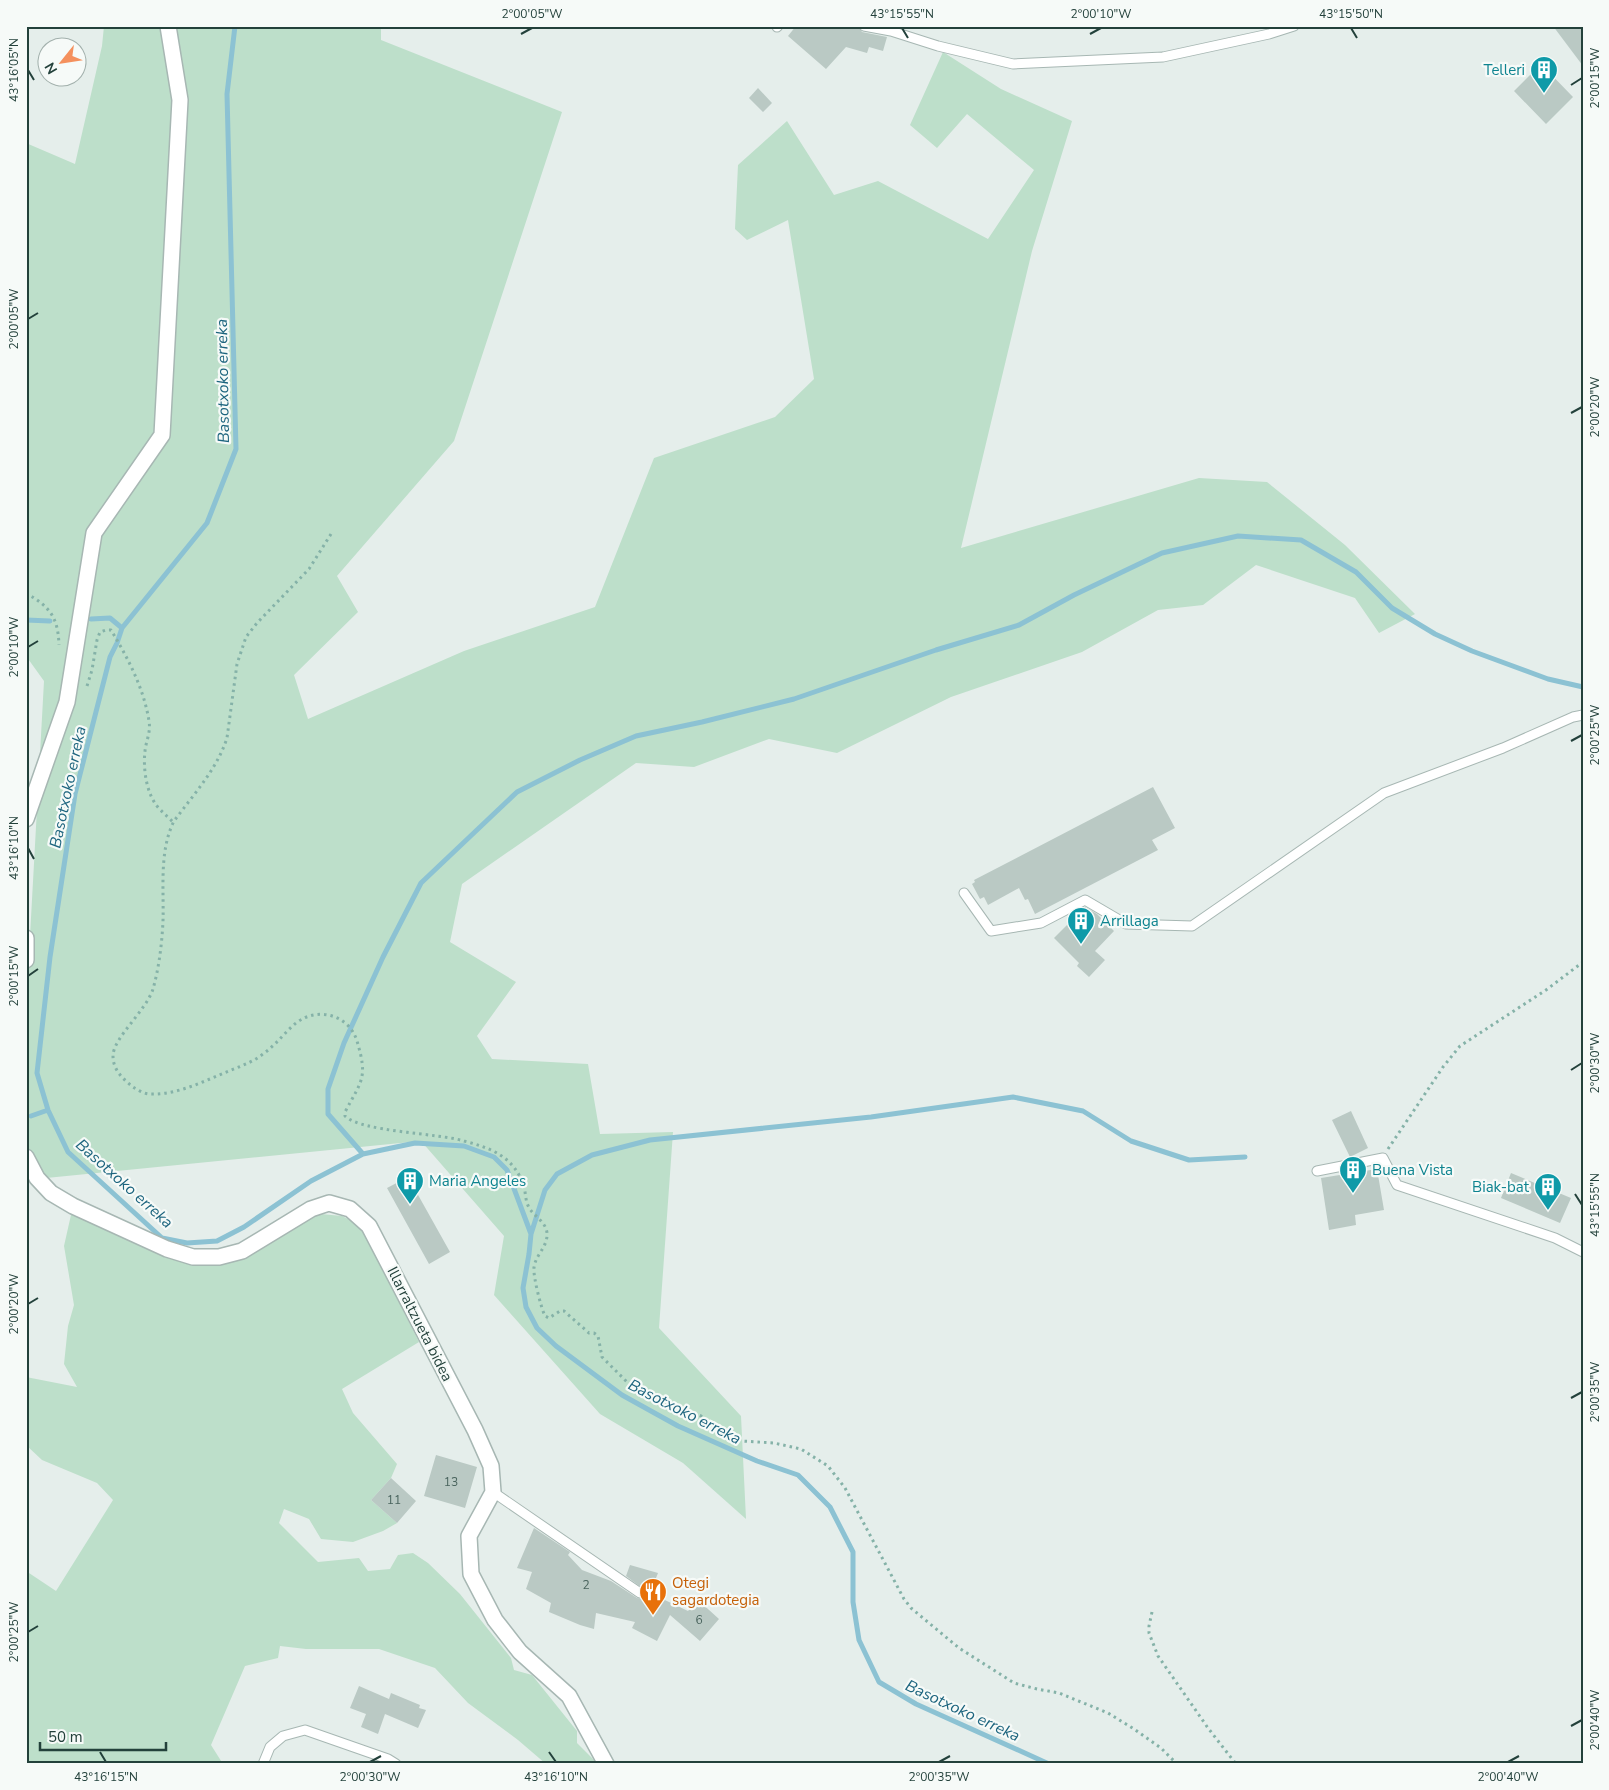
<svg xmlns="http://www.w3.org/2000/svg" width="1609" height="1790" viewBox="0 0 1609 1790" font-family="'Nunito Sans',sans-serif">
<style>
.green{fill:#bddfca}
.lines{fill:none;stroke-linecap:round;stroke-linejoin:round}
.stream{stroke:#8cc2d3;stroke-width:5}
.building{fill:#bac9c4}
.lane-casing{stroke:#a7b7b3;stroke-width:11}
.street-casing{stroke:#a7b7b3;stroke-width:18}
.path{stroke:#85b2a8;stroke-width:3;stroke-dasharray:2.5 4;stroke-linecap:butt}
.lane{stroke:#fff;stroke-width:9}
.street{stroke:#fff;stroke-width:15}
.ticks{fill:none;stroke:#23413b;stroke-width:2}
.labels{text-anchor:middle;stroke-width:4.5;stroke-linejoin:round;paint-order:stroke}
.number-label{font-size:12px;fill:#49635d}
.culture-label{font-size:15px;fill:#0d838f;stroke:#f6faf8;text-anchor:start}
.street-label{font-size:15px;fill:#23413b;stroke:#f6faf8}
.food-label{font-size:15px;fill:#c56008;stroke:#f6faf8;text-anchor:start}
.water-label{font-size:16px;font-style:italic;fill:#1c647e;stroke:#f6faf8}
.neatline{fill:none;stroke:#23413b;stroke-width:2}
.ticks-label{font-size:12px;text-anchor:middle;fill:#23413b}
</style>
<rect width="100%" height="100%" fill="#e5eeeb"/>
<path class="green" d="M104,26h277v14l181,72 -108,329 -117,135 21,36 -64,63 14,44 156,-68 131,-44 59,-149 121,-41 39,-38 -26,-159 -41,20 -12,-11 3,-64 49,-44 47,74 44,-14 110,58 46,-69 -67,-56 -30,34 -27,-23 33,-73 58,37 71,32 -40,130 -71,297 238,-70 68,4 78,63 70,69 -36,19 -24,-35 -99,-33 -53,40 -45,5 -76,42 -131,45 -114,56 -68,-14 -75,28 -58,-4 -174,121 -12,58 66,40 -39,54 15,23 96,5 12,70 73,-2 -14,196 82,88 5,103 -63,-56 -83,-49 -106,-119 10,-59 -83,-95 -395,39v-171l18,-328 -18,-25v-513l49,21 27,-118z
M73,1206l94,43 52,8 102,-43 21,2 14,7 9,11 54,108 -77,47 11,24 44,51 -6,14 -20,22 26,23 -14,8 -30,11 -32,-3 -12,-20 -25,-10 -5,14 39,39 41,-4 9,13 22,-2 8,-14 15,-2 15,10 32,31 51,64 3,12 18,5 45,56v12l19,19 -2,2h-48l-28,-24 -50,-37 -33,-35 -56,-19h-73l-26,-3 -2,12 -33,8 -34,79 12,19h-197v-193l30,20 57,-91 -16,-17 -55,-23 -16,-15v-68l51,10 -13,-23 4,-38 6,-21 -10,-59z"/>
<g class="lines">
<path class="stream" d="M235,26l-8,68 9,355 -29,74 -85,105 -5,15 -7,14 -35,137 -25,163 -13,116 11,37 20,42 94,86 25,5 30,-2 27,-14 67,-46 52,-27 52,-11 49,3 30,11 13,13 24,64 -2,20 -6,34 3,19 11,21 19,18 66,49 56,31 79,35 41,14 32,32 23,45v50l6,38 20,42 37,22 133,60
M91,619l19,-1 12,10
M26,620l24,1
M31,1116l17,-6
M363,1154l-35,-40v-25l16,-46 39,-86 38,-74 96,-91 63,-32 56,-24 66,-14 92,-23 142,-49 83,-25 55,-30 88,-42 76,-17 63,4 55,32 36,36 43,26 37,17 76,28 35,8
M531,1234l14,-44 12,-16 35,-19 58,-15 221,-23 142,-20 70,14 48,30 58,19 56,-3"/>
</g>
<path class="building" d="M796,26h62l4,6 25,5 -4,14 -14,-4 -2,6 -21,-6 -20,22 -38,-33z
M1553,26h30v40z
M1541,64l32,33 -27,27 -32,-33z
M758,88l14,15 -9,9 -14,-14z
M1153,787l22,41 -23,12 6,10 -123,64 -7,-15 -3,1 -6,-12 -31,17 -4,-8 -4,2 -8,-15 3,-2 -1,-2z
M1085,907l12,7 17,17 -19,20 10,9 -16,17 -12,-11 2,-3 -25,-25z
M1351,1111l17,37 -18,9 -18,-37z
M1377,1169l7,41 -29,5 1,10 -27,5 -8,-52z
M1511,1173l60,25 -11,25 -59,-25z
M408,1177l42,75 -21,12 -42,-76z
M436,1455l41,12 -12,41 -41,-12z
M391,1478l25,23 -19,22 -26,-23z
M534,1528l36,24 -2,3 14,15 29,11 26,17 5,1 3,-2 1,-6 -20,-15 4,-11 28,8 -8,20 38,18 10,-11 21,19 -19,22 -30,-26 -13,26 -25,-13 3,-6 -39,-9 -2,16 -14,-4 -31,-13 2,-9 -25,-14 6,-17 -15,-4z
M359,1686l30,13 2,-6 29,12 -1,3 7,2 -8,18 -33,-14 -7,20 -17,-7 5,-13 -16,-6z"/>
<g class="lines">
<defs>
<path id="lane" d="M864,26l27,5 47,15 75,18 150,-7 106,-23 25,-8
M777,27l1,-1
M964,893l27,38 50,-8 44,-23 41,24 66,2 192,-133 119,-45 70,-31 10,-2
M1317,1171l66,-13 14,27 158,53 28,14
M493,1492l147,101
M263,1764l7,-17 13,-11 22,-6 83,29 8,5"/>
<path id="street" d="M26,819l41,-117 27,-169 68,-98 18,-335 -12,-74
M26,938v22
M26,1157l11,21 14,15 22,13 94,43 26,8h26l23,-6 69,-42 18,-6 21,6 19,17 106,204 16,36 2,26 -24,44 2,38 24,46 25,32 49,44 37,68"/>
</defs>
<use href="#lane" class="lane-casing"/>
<use href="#street" class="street-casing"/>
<path class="path" d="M331,534l-22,35 -52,54 -11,14 -9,27 -10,74c-10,31 -33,56 -53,83 -15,30 -10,67 -11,100 -1,22 -4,47 -10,68 -7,22 -40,49 -40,67 0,14 10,23 20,31 5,3 11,7 17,7 28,1 54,-13 79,-23 12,-5 24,-9 34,-17 13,-9 22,-22 33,-31 22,-17 53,-8 61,18 11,37 5,39 -12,71v4c16,16 93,17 119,25 27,7 51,16 60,46 2,7 1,15 6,22 5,8 16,13 17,24 1,14 -12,22 -13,35 -1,8 7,40 11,48l4,2 11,-7h4l25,22h5l4,3 4,21 33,33 66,26 26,18 15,7 32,2 27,6 27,17 17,22 59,111 7,9 48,40 55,35 23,6 22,4 49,20 26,16 27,19 16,16
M26,593c24,14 32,24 33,52
M87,686l5,-16 5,-30 3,-8 6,-2h5c17,28 33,59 38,91 2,11 -3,20 -4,30 -2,17 1,41 12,55 5,6 11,11 16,16
M1388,1149l55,-82 17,-21 86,-56 37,-28
M1152,1612l-3,14v7l9,23 50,72 28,36"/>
<use href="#lane" class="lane"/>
<use href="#street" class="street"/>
</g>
<path class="ticks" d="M902,28l6,10M1351,28l6,10M521,34l11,-6M1090,34l11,-6M28,70l6,10M1571,85l11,-7M28,319l10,-6M1571,413l11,-6M28,647l10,-6M1571,741l11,-6M28,848l6,11M28,976l10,-7M1571,1070l11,-7M1575,1194l7,11M28,1304l10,-6M1571,1398l11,-6M28,1632l10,-6M1571,1726l11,-6M100,1752l6,10M549,1752l7,10M370,1762l11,-6M939,1762l11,-6M1508,1762l11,-6"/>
<defs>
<symbol id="building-pin" viewBox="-11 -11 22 30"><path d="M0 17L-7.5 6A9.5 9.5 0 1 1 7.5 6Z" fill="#0f9aa8" stroke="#f6faf8"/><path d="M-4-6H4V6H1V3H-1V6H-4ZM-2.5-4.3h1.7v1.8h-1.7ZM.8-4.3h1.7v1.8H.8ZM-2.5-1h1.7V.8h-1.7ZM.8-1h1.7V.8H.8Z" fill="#fff"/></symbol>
<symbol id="restaurant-pin" viewBox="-11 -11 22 30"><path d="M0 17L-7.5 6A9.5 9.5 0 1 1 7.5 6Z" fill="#e8710a" stroke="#f6faf8"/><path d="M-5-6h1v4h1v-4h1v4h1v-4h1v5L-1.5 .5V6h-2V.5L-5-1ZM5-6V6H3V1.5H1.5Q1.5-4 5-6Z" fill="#fff"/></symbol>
</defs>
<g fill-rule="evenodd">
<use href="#building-pin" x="1528" y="54" width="32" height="43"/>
<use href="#building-pin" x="1065" y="905" width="32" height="43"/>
<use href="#building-pin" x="1337" y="1154" width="32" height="43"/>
<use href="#building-pin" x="394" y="1165" width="32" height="43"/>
<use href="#building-pin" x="1532" y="1171" width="32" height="43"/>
<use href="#restaurant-pin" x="637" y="1576" width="32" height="43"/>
</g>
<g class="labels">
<g class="number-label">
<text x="451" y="1486">13</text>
<text x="394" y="1504">11</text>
<text x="586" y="1589">2</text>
<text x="699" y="1624">6</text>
</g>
<g class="culture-label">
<text x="1525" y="75" text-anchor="end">Telleri</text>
<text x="1100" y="926">Arrillaga</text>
<text x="1372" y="1175">Buena Vista</text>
<text x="429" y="1186">Maria Angeles</text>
<text x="1529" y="1192" text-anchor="end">Biak-bat</text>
</g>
<g class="street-label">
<text transform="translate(420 1324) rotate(63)" y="5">Illarraltzueta bidea</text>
</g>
<g class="food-label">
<text x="672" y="1588">Otegi<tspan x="672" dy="17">sagardotegia</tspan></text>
</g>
<g class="water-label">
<text transform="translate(222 381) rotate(-91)" y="6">Basotxoko erreka</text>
<text transform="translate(67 787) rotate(-78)" y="6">Basotxoko erreka</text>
<text transform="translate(125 1183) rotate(42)" y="6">Basotxoko erreka</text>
<text transform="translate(685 1411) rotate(27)" y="6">Basotxoko erreka</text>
<text transform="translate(963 1710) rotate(25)" y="6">Basotxoko erreka</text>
</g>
</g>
<rect width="1609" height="1790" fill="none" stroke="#f6faf8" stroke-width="55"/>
<g transform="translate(62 62) rotate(240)"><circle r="24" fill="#f6faf8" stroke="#a2b0ac"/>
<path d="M0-4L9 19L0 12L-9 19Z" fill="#f4905d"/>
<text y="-8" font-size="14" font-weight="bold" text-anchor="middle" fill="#23413b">N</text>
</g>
<path d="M40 1742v8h126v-8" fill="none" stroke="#23413b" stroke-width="2.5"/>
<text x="48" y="1742" font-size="15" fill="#23413b" stroke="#f6faf8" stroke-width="4" paint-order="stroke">50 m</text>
<rect x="28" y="28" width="1554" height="1734" class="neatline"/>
<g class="ticks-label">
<text x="532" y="18">2°00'05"W</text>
<text x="902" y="18">43°15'55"N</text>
<text x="1101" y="18">2°00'10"W</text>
<text x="1351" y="18">43°15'50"N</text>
<text transform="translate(14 70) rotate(-90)" y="4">43°16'05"N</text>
<text transform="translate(1595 78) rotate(-90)" y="4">2°00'15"W</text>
<text transform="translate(14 319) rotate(-90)" y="4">2°00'05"W</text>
<text transform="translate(1595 407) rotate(-90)" y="4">2°00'20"W</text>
<text transform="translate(14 647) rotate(-90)" y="4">2°00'10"W</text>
<text transform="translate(1595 735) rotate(-90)" y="4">2°00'25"W</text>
<text transform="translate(14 848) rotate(-90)" y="4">43°16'10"N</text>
<text transform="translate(14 976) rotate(-90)" y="4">2°00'15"W</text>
<text transform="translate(1595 1063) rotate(-90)" y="4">2°00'30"W</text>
<text transform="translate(1595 1205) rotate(-90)" y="4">43°15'55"N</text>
<text transform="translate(14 1304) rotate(-90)" y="4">2°00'20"W</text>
<text transform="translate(1595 1392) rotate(-90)" y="4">2°00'35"W</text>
<text transform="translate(14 1632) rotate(-90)" y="4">2°00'25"W</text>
<text transform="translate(1595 1720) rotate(-90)" y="4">2°00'40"W</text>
<text x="106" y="1781">43°16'15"N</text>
<text x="370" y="1781">2°00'30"W</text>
<text x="556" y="1781">43°16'10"N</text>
<text x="939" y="1781">2°00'35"W</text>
<text x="1508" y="1781">2°00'40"W</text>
</g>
</svg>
